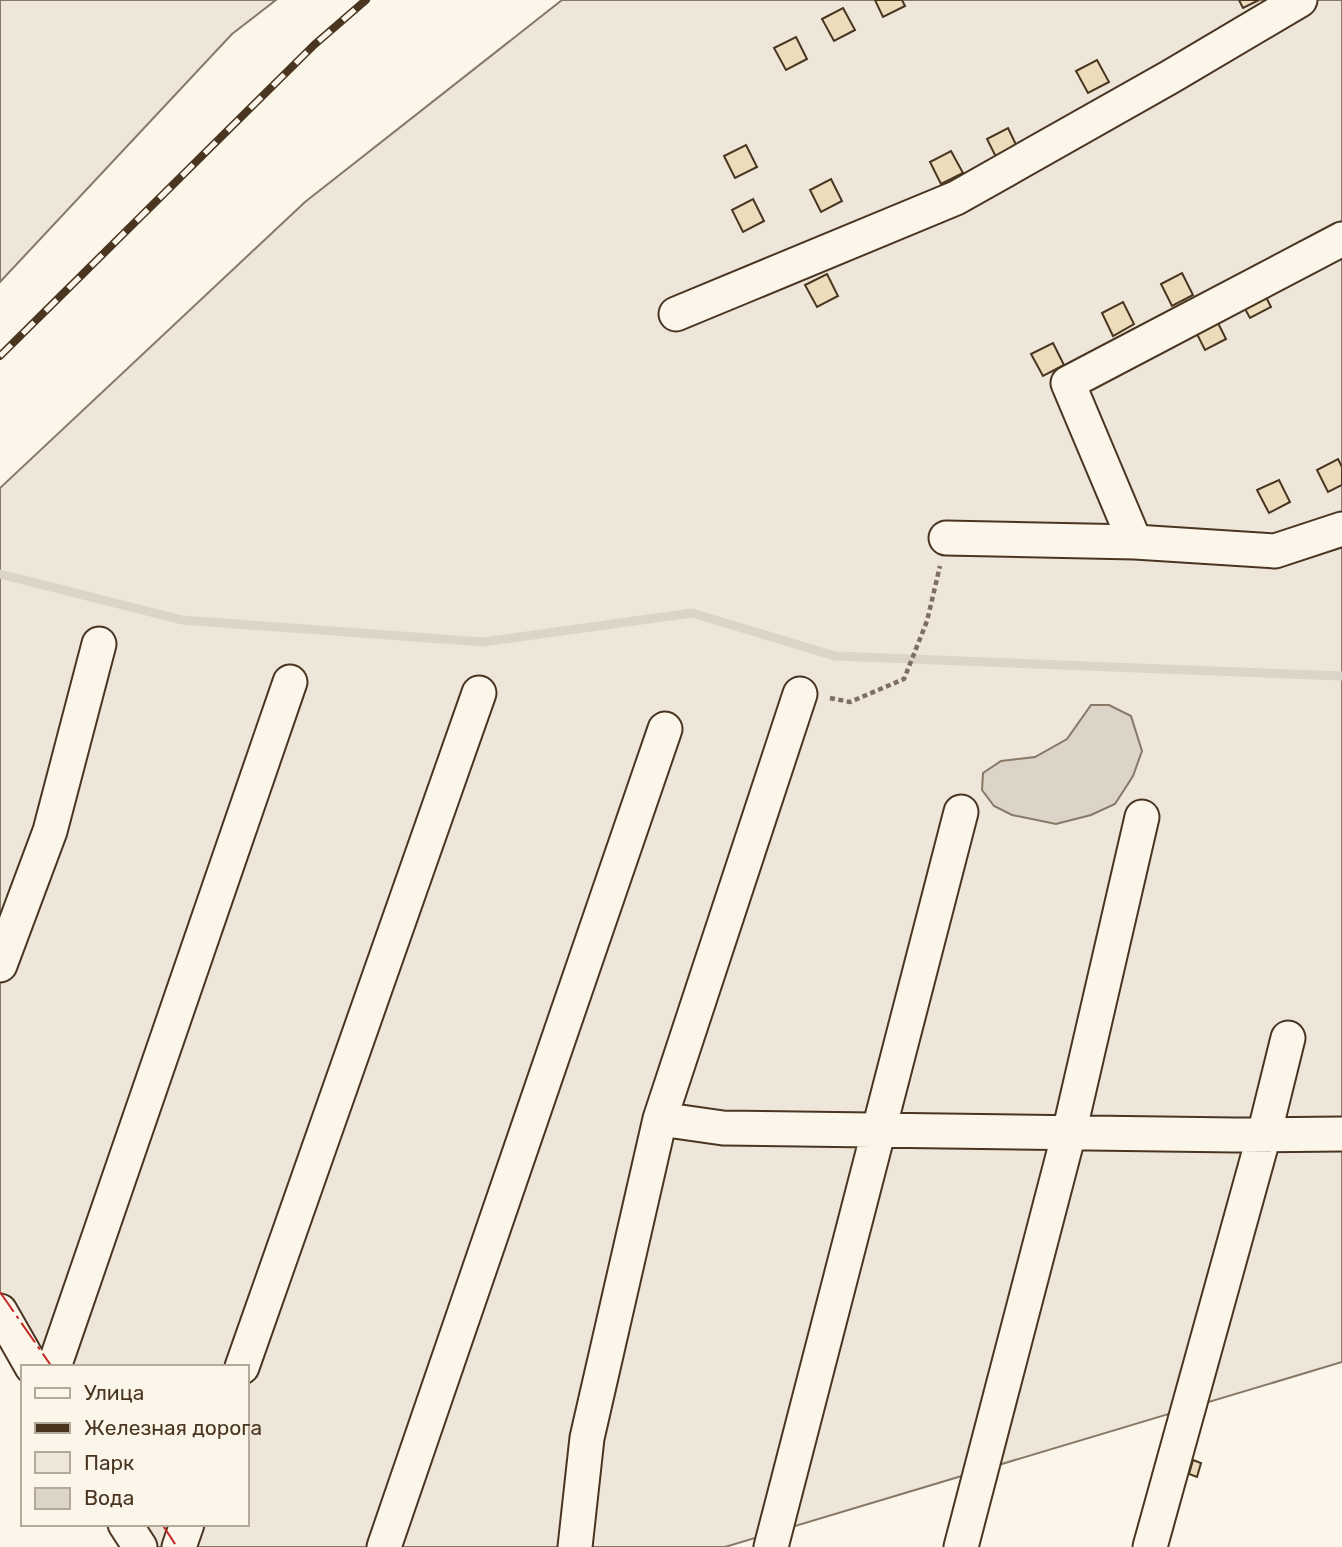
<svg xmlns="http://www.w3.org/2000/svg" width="1342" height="1547" viewBox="0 0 1342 1547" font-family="Rubik,sans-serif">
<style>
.green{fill:#ede6d9;stroke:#887966;stroke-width:2}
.water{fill:#dcd4c6;stroke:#887966;stroke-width:2}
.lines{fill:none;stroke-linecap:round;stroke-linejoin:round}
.stream{stroke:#dcd4c6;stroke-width:9}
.building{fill:#ecdcbc;stroke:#4a3520;stroke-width:2}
.minor-casing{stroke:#4a3520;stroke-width:37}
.path{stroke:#7f6f5c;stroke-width:4.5;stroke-dasharray:5 3.5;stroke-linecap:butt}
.minor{stroke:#fbf6e9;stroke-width:33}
.rail-casing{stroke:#4a3520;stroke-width:8}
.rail{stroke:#fbf6e9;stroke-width:5;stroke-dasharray:16;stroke-linecap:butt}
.power{stroke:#c62828;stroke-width:2;stroke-dasharray:24 5 3.5 5;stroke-linecap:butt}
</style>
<rect width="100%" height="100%" fill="#fbf6e9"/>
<path class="green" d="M0,0h276l-44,34 -232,248z
M562,0h780v1362l-617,185h-604l-13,-23h139v-157h-224l-23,-37v-842l305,-286z"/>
<path class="water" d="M1091,705h18l22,11 11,35 -9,25 -18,28 -24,11 -35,9 -44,-9 -18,-9 -12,-16 1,-17 18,-12 34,-4 32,-18z"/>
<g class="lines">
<path class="stream" d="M0,574l182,46 301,22 209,-29 143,43 507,20"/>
</g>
<path class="building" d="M875,0h27l3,6 -22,11z
M1239,0h20l-16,8z
M843,8l12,22 -21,11 -12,-22z
M796,37l11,22 -21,11 -12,-22z
M1097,60l12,22 -21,11 -12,-22z
M1008,128l11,23 -21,10 -11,-22z
M746,145l11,22 -22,11 -11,-22z
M951,151l12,22 -22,11 -11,-22z
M831,179l11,22 -21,11 -11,-22z
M753,199l11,22 -21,11 -11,-22z
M1182,273l11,22 -21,11 -11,-22z
M827,274l11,22 -21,11 -12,-22z
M1260,285l11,22 -21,11 -12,-22z
M1123,302l11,22 -21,12 -11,-23z
M1215,317l11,22 -21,11 -11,-22z
M1053,343l11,22 -21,11 -12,-22z
M1338,459l4,8v18l-14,7 -11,-22z
M1279,480l11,22 -21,11 -12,-23z
M1193,1460l8,3 -4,14 -8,-3z"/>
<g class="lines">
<defs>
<path id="minor" d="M676,314l280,-116 214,-121 130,-77
M946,538l189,4 140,9 67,-22
M1135,542l-67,-159 274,-144
M0,965l50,-134 49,-187
M660,1119l63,9 512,7 107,-1
M0,1311l32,56
M54,1367l236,-685
M242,1367l237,-674
M125,1524l15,23
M179,1547l8,-23
M384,1547l281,-818
M575,1547l12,-109 73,-319 140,-425
M771,1547l190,-735
M961,1547l108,-414 73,-316
M1150,1547l114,-412 24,-97"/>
</defs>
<use href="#minor" class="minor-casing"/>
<path class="path" d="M830,698l20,4 54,-23 23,-58 13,-55"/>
<use href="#minor" class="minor"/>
<defs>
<path id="rail" d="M0,356l314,-311 52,-45"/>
</defs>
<use href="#rail" class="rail-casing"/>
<use href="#rail" class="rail"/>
<path class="power" d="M0,1292l52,75
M162,1524l15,23"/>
</g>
<rect x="21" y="1365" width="228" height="161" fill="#fbf6e9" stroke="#b4a999" stroke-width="2"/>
<rect x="35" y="1388" width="35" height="10" fill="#fbf6e9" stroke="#b4a999" stroke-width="2"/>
<text x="84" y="1400" font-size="21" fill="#4a3520">Улица</text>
<rect x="35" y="1423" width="35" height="10" fill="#4a3520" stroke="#b4a999" stroke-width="2"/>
<text x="84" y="1435" font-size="21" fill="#4a3520">Железная дорога</text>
<rect x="35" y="1452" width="35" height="21" fill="#ede6d9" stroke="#b4a999" stroke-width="2"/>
<text x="84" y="1470" font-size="21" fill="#4a3520">Парк</text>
<rect x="35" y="1488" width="35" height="21" fill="#dcd4c6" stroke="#b4a999" stroke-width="2"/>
<text x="84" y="1505" font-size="21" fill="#4a3520">Вода</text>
</svg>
